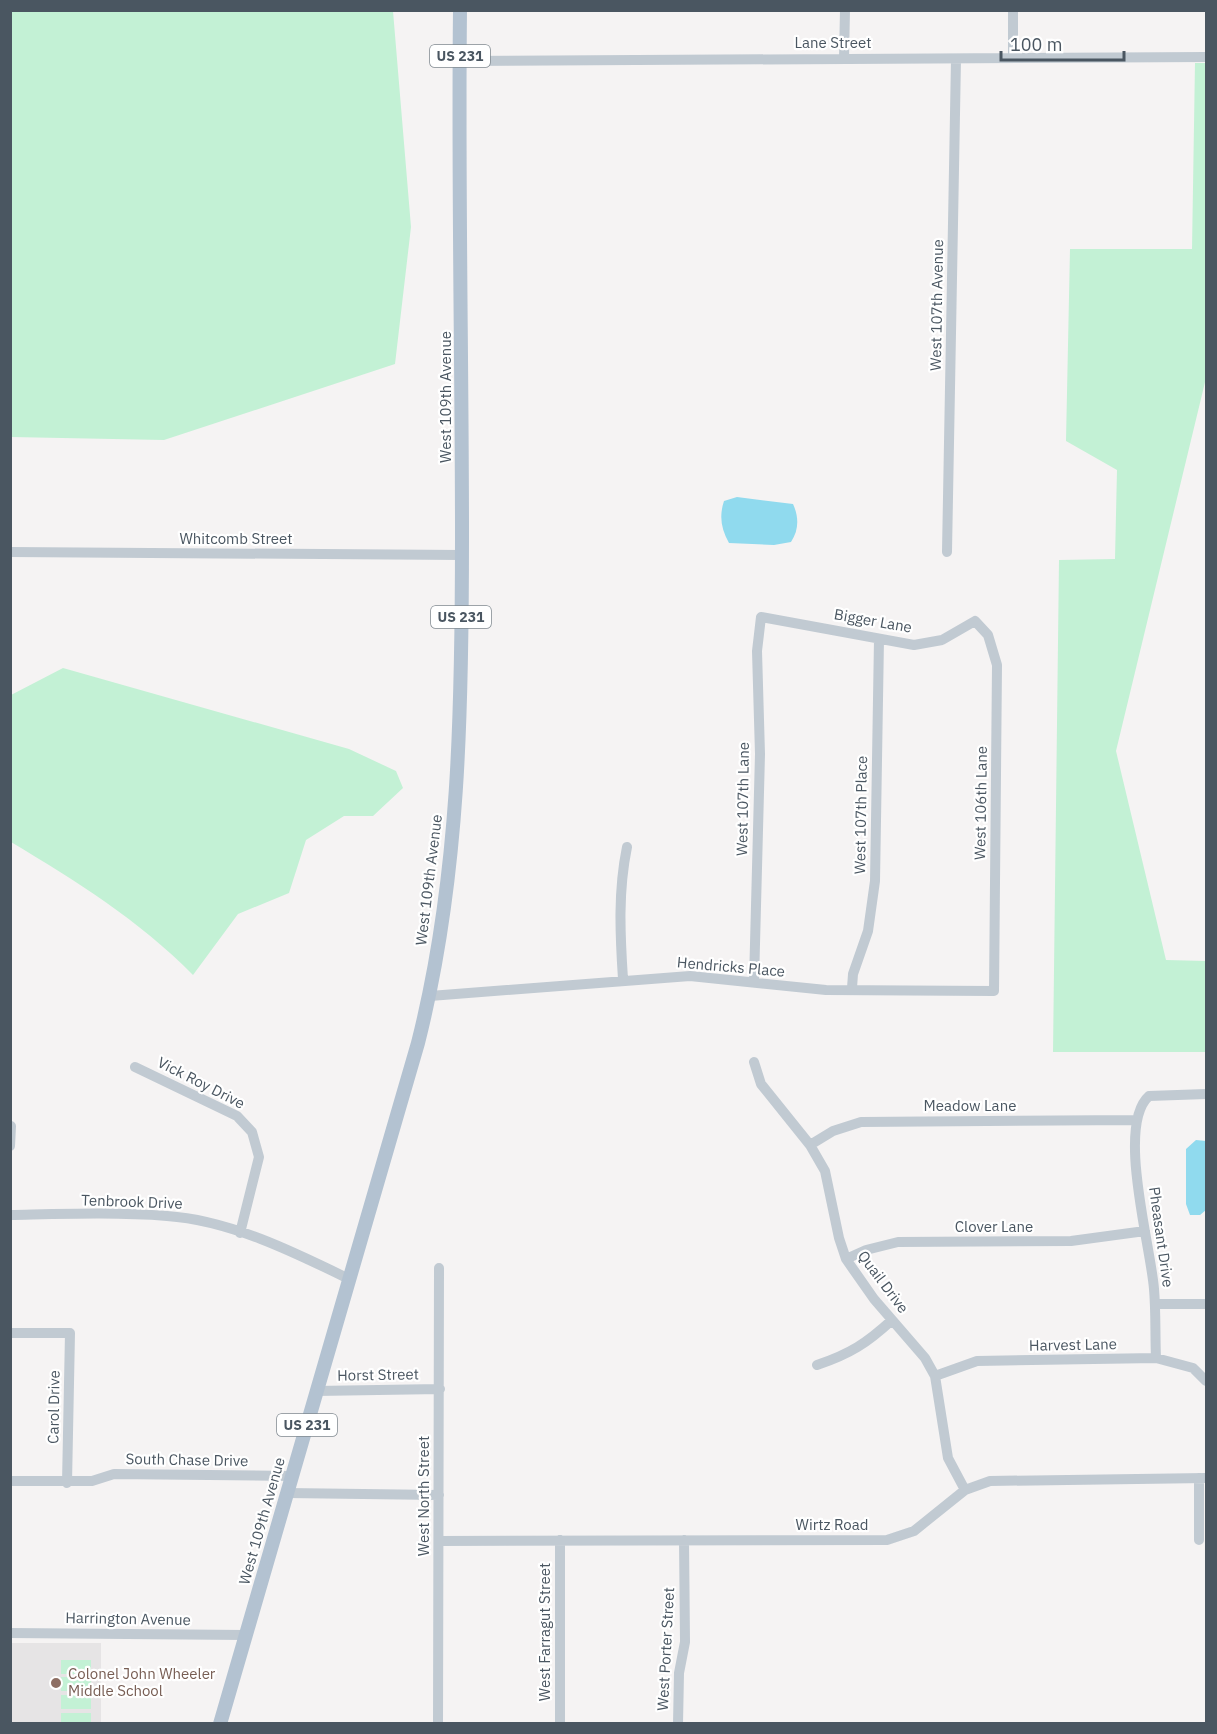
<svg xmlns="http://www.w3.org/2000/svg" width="1217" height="1734" viewBox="0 0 1217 1734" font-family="'IBM Plex Sans',sans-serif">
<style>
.education{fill:#e6e4e5}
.green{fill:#c3f1d5}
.water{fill:#90daee}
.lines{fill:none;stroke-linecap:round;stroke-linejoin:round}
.minor{stroke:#c1cad2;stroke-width:10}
.major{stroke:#b3c2d1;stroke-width:14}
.education-dot{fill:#8d6e63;stroke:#fff;stroke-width:2}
.labels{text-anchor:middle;stroke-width:4.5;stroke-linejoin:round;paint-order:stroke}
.shield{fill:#fff;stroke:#808990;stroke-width:1.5}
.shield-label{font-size:14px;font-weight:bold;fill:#4a5661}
.street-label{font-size:15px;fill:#4a5661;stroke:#fff}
.education-label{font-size:15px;fill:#785e54;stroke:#fff;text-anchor:start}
</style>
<rect width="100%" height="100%" fill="#f5f3f3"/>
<path class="education" d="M10,1643h91v80h-90z"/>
<path class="green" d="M11,10l382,1 18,216 -16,137 -231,76 -153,-3z
M1195,63h11v315l-90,373 50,209 40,1v91h-153l6,-492 56,-1 2,-89 -51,-29 4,-192h122z
M63,668l286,81 47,22 7,17 -30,28h-29l-38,24 -17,53 -51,21 -45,61c-54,-55 -117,-94 -182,-133v-147z
M61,1660h30v14h-30z
M61,1677h30v14h-30z
M61,1695h30v14h-30z
M61,1713h30v10h-30z"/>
<path class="water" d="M737,497l56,7c6,13 6,26 -2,38l-17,3 -45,-2c-8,-14 -10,-27 -5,-42z
M1196,1140l10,1v69l-6,5h-10l-4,-11v-55z"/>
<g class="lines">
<path class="minor" d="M844,58l1,-48
M1013,58v-48
M459,61l747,-4
M10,552l452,3
M947,552l9,-493
M623,979c-3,-45 -5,-88 4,-132
M852,988l1,-14 15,-43 7,-50 4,-242
M430,996l260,-20 136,14 168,1 3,-326 -9,-30 -13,-14 -33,19 -28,5 -153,-28 -4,34 3,103 -6,228
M754,1062l7,22 49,61 15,26 14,67 7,21 28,40 51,59 10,18 13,82 17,32
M135,1067l102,49 15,16 7,25 -19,76
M810,1145l23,-14 28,-9 275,-2
M10,1146l1,-20
M10,1215c52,-1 105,-3 157,1 62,4 127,36 182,63
M846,1259l20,-9 32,-8 173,-1 74,-10
M1155,1304h51
M10,1333h60l-3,150
M1156,1358c-1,-23 0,-46 -2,-69 -3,-42 -38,-164 -5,-193l57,-2
M817,1365c33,-11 50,-22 75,-45
M935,1376l42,-15 179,-3 37,10 13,13
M316,1391l124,-2
M1199,1478v62
M10,1481h82l22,-7 178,2
M287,1493l152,2
M560,1540v184
M439,1541l448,-1 27,-9 51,-41 25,-9 216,-3
M10,1633l235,2
M438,1724l1,-456
M678,1724l1,-51 6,-31 -1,-102"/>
<path class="major" d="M220,1724l198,-681c42,-166 44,-337 44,-507 0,-175 -4,-350 -2,-526"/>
</g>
<circle class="education-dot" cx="56" cy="1683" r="6"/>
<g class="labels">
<g class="shield">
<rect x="430" y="45" width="60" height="22" rx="4.5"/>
<rect x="431" y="606" width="60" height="22" rx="4.5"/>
<rect x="277" y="1414" width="60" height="22" rx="4.5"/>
</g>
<g class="shield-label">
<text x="460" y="61">US 231</text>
<text x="461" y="622">US 231</text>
<text x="307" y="1430">US 231</text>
</g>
<g class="street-label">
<text x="833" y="48">Lane Street</text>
<text transform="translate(937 305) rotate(-89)" y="5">West 107th Avenue</text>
<text transform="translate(446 397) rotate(-90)" y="5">West 109th Avenue</text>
<text x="236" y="544">Whitcomb Street</text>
<text transform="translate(873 621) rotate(10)" y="5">Bigger Lane</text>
<text transform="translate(743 799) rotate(-89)" y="5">West 107th Lane</text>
<text transform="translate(981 803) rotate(-89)" y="5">West 106th Lane</text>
<text transform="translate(861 815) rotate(-89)" y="5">West 107th Place</text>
<text transform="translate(429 880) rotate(-83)" y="5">West 109th Avenue</text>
<text transform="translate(731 967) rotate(5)" y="5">Hendricks Place</text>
<text transform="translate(201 1083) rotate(27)" y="5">Vick Roy Drive</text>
<text x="970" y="1111">Meadow Lane</text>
<text transform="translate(132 1202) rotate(2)" y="5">Tenbrook Drive</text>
<text x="994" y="1232">Clover Lane</text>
<text transform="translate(1161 1237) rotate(82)" y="5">Pheasant Drive</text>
<text transform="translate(883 1282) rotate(53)" y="5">Quail Drive</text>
<text transform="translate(1073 1345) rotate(-1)" y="5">Harvest Lane</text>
<text transform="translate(378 1375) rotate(-1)" y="5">Horst Street</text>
<text transform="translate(54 1407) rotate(-89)" y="5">Carol Drive</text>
<text transform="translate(187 1460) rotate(1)" y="5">South Chase Drive</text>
<text transform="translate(424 1496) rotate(-90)" y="5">West North Street</text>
<text transform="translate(262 1521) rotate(-74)" y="5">West 109th Avenue</text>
<text x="832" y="1530">Wirtz Road</text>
<text transform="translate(128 1619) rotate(1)" y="5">Harrington Avenue</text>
<text transform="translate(545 1632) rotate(-90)" y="5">West Farragut Street</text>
<text transform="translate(666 1649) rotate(-87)" y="5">West Porter Street</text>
</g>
<g class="education-label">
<text x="68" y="1679">Colonel John Wheeler<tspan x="68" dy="17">Middle School</tspan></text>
</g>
</g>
<rect width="1217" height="1734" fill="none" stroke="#4a5661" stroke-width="24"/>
<path d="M1001 51v9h123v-9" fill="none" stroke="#4a5661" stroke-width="3"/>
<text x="1010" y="51" font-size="18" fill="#4a5661" stroke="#ffffff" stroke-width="4.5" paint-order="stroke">100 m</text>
</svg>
